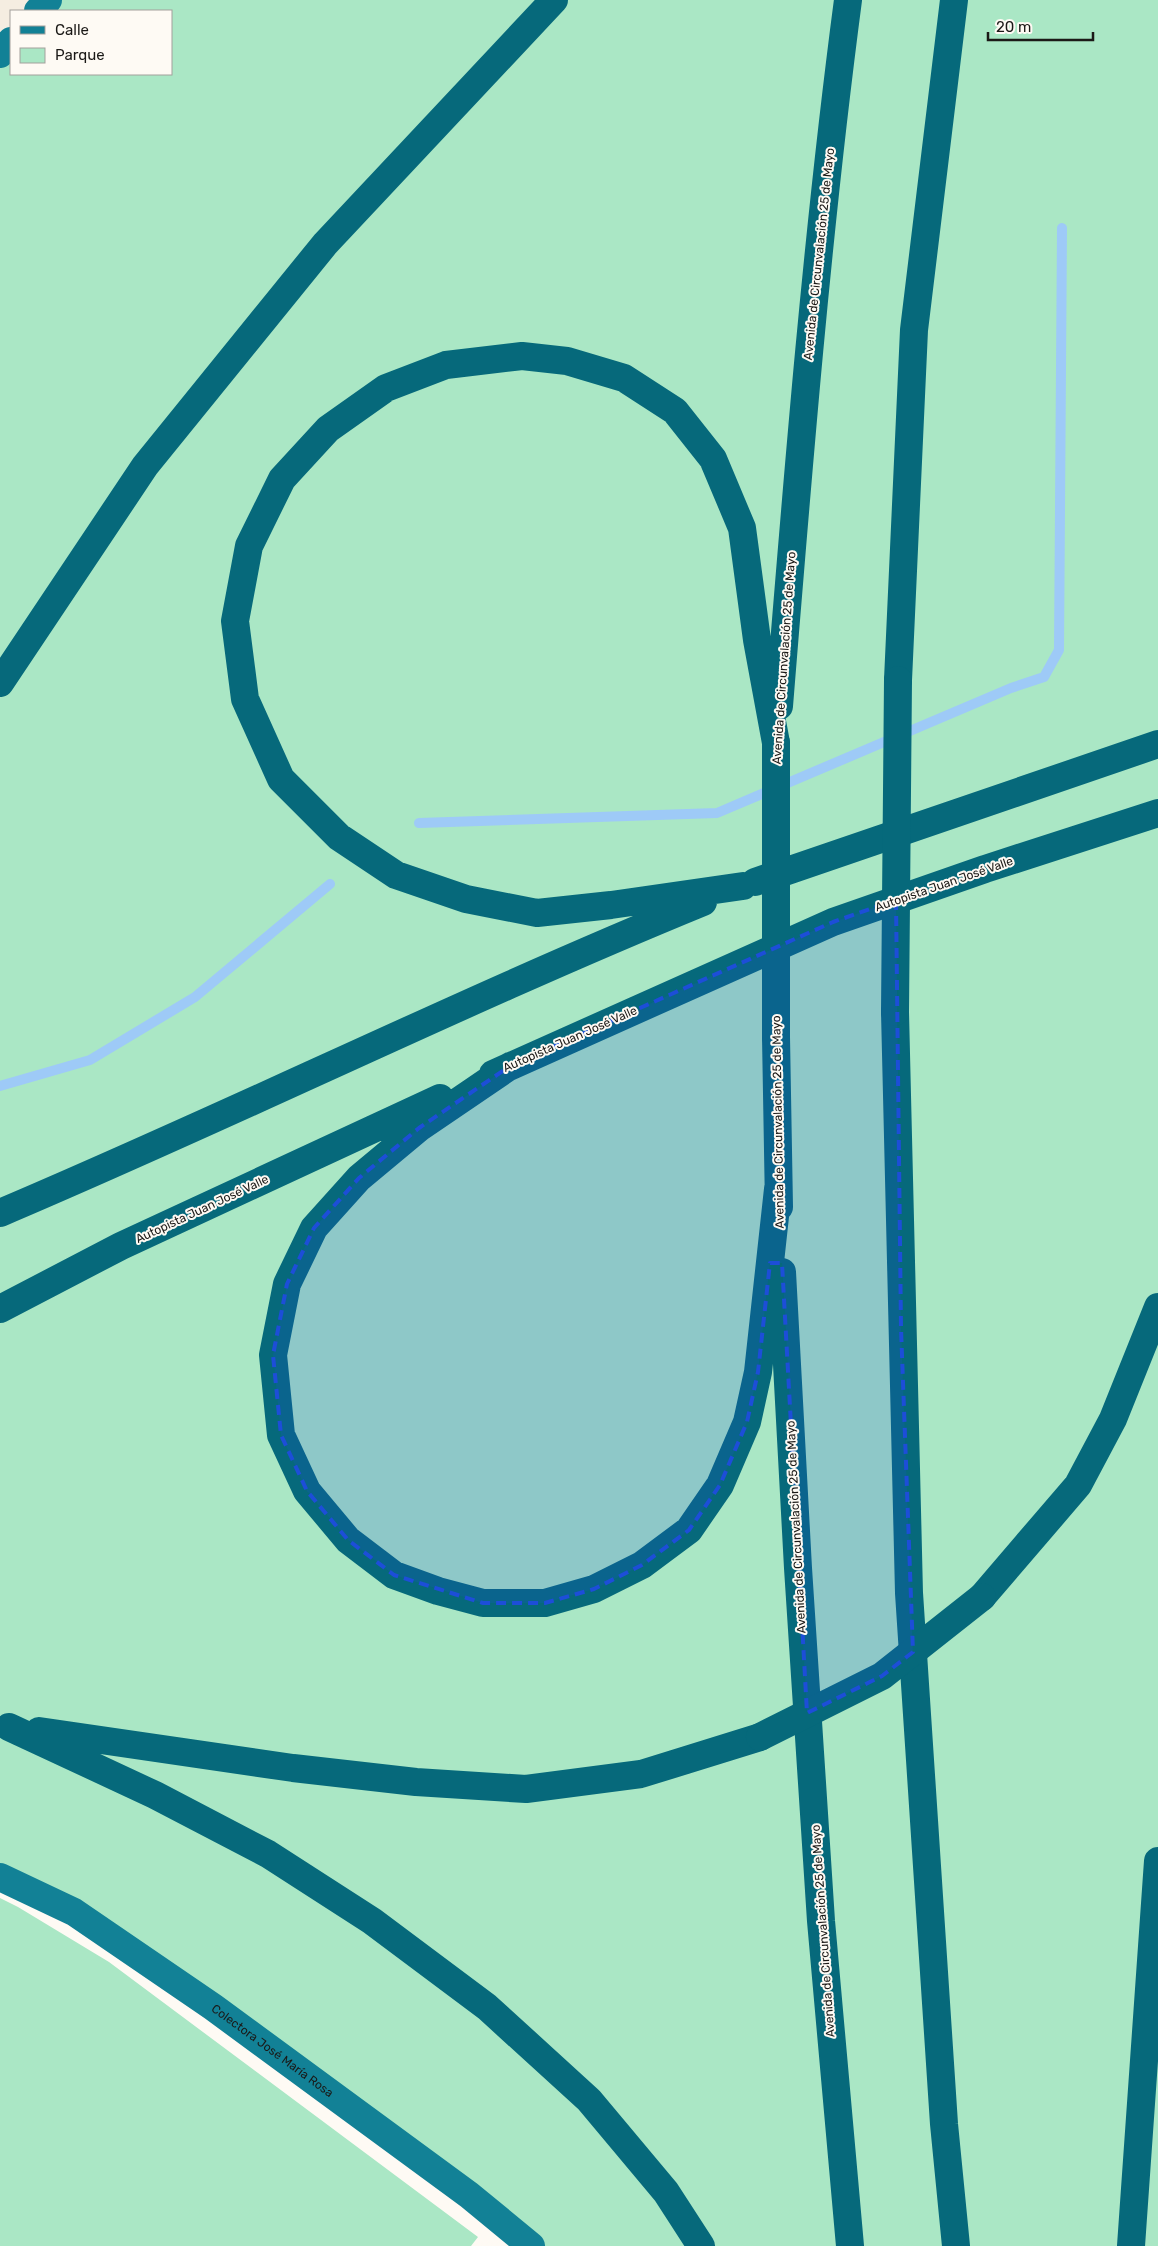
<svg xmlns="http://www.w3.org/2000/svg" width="1158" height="2246" viewBox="0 0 1158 2246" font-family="Rubik,sans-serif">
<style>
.built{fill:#f5ede1}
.green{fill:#aae7c5}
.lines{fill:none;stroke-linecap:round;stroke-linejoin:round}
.stream{stroke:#9ecaf7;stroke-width:10}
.major{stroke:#128196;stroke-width:28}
.highway{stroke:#06697b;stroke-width:28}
.highway-bridge{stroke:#06697b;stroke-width:28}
.marked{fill:#1d4ed8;fill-opacity:0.2;stroke:#1d4ed8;stroke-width:4;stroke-dasharray:10 6;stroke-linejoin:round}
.labels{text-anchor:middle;stroke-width:4;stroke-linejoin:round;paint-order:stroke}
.street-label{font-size:12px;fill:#1b1917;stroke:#fefaf4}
</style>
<rect width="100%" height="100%" fill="#fefaf4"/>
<path class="built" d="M0,0h48l-10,11h-27v30l-11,13z"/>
<path class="green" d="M48,0h1110v2246h-627l-62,-51 -469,-318v-1823l11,-13v33h160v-63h-133z
M0,1898l18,9 91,55 369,275 -7,9h-471z"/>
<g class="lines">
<path class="stream" d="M419,823l298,-10 294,-125 33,-11 15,-27 3,-422
M0,1086l90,-26 105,-63 135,-113"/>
<g class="major">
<path d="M38,11l10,-11"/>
<path d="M0,54l11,-13"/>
<path id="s1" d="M0,1877l74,35 139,95 256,188 62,51"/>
</g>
<path class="highway" d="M898,680l16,-350 40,-330
M0,683l145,-217 180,-222 229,-244
M779,706c19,-235 38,-471 69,-706
M755,882l403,-138
M743,886l-132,19 -74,8 -71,-14 -70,-24 -57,-38 -58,-58 -36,-80 -10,-78 14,-75 33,-67 46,-50 58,-41 60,-23 76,-9 45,5 57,17 51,33 38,48 29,69 15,112 19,103
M895,1012l14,581 35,531 12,122
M776,1037l3,170
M510,1066l-91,62 -60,50 -45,50 -27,56 -14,71 8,80 26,56 41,49 46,35 44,16 45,12h62l49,-14 48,-24 47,-35 31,-45 27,-63 11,-50 20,-183
M493,1074l340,-152 152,-53 173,-56
M0,1213c236,-100 466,-214 703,-311
M782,1272l16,296 23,353 29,325
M0,1309l121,-63 319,-148
M982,1597l96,-112 35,-66 45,-112
M9,1727l146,68 113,59 104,67 115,86 102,93 77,92 35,54
M39,1731l254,37 123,14 110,7 115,-15 119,-37
M1131,2246l27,-385"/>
<path class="highway-bridge" d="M776,743v294
M895,1012l3,-332
M760,1737l122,-61 100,-79"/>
</g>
<path class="marked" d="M896,900l5,428 12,324 -31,24 -75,37 -25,-450h-12l-12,109 -11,50 -27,63 -31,45 -47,35 -48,24 -49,14h-62l-89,-28 -46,-35 -41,-49 -26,-56 -8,-80 14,-71 27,-56 45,-50 60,-50 91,-62 323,-144z"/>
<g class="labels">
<g class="street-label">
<text transform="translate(819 254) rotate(-84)" y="4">Avenida de Circunvalación 25 de Mayo</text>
<text transform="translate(784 658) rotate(-86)" y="4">Avenida de Circunvalación 25 de Mayo</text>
<text transform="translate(944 884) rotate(-19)" y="4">Autopista Juan José Valle</text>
<text transform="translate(570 1039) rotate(-24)" y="4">Autopista Juan José Valle</text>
<text transform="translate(778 1122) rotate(-91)" y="4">Avenida de Circunvalación 25 de Mayo</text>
<text transform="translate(202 1209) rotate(-25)" y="4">Autopista Juan José Valle</text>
<text transform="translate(796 1527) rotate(-93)" y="4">Avenida de Circunvalación 25 de Mayo</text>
<text transform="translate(823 1931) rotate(-94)" y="4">Avenida de Circunvalación 25 de Mayo</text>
<text dy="4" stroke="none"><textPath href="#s1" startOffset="324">Colectora José María Rosa</textPath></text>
</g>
</g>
<rect x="10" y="10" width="162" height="65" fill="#fefaf4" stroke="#a3a09c"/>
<rect x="20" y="26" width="25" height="8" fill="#128196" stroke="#a3a09c"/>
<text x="55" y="35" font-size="15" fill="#1b1917">Calle</text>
<rect x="20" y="48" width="25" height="15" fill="#aae7c5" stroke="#a3a09c"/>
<text x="55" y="60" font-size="15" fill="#1b1917">Parque</text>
<path d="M988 32v8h105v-8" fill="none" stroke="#1b1917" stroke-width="2.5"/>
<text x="996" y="32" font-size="15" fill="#1b1917" stroke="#fefaf4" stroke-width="4" paint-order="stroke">20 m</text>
</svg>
